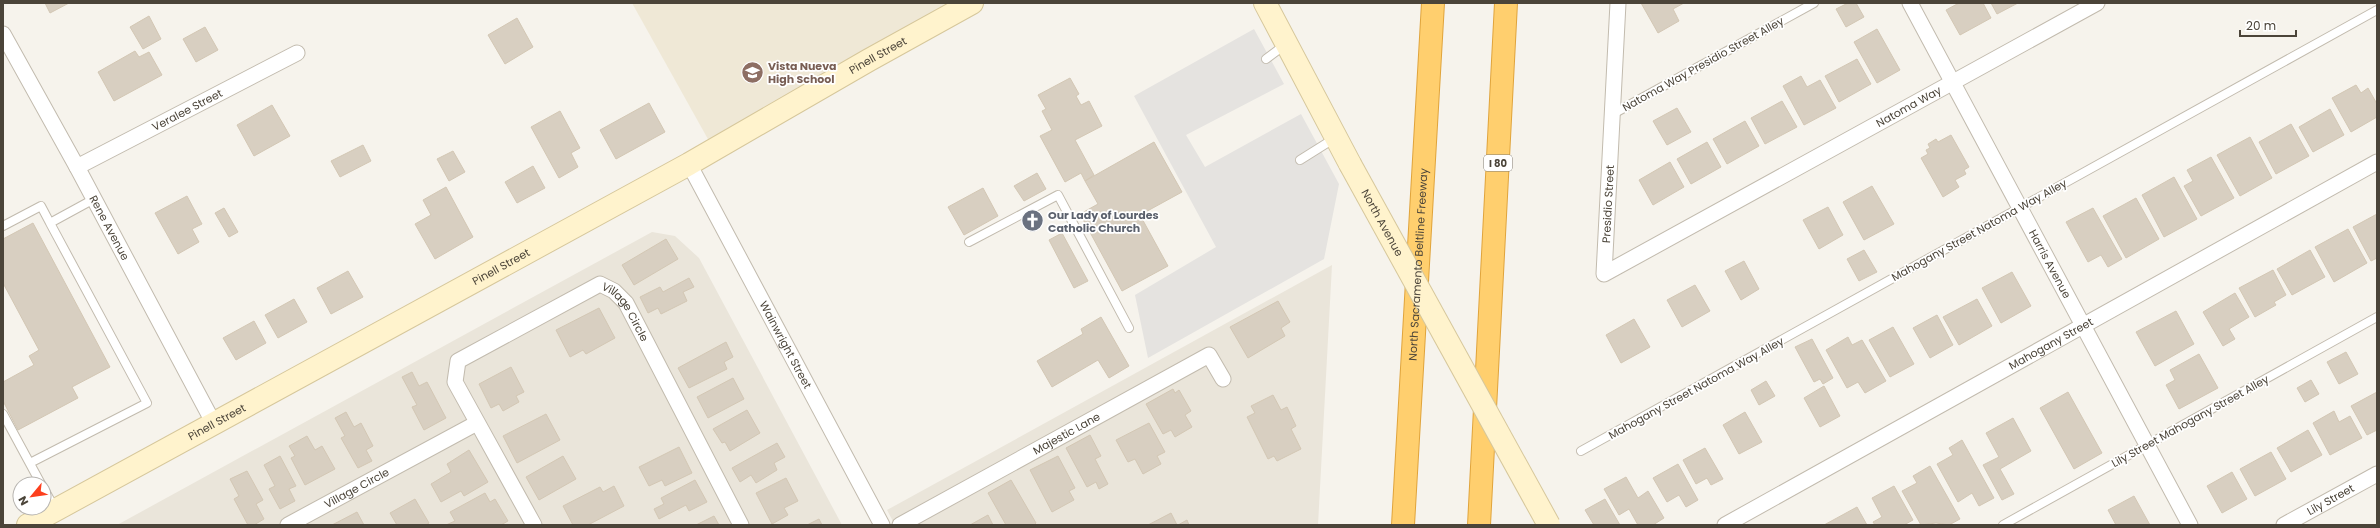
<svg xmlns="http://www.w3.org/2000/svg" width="2380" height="528" viewBox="0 0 2380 528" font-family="Poppins,sans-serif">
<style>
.residential{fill:#eae5da}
.education{fill:#efe8d6}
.parking{fill:#e5e3e0}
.building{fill:#d8cfc1;stroke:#d3c7b4}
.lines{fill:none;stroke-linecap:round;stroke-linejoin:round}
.lane-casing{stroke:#c2bbae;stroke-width:10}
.street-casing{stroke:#c2bbae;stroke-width:17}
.secondary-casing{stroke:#d6c79b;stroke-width:24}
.highway-casing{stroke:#e0a43c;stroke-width:24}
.lane{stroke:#fff;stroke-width:8}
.street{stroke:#fff;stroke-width:15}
.secondary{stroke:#fff3cd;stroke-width:22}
.highway{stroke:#ffcf6e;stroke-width:22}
.secondary-bridge-casing{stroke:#d6c79b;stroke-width:24;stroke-linecap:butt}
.secondary-bridge{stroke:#fff3cd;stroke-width:22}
.labels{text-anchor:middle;stroke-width:3.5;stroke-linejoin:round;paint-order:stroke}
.shield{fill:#fff;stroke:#817c74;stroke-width:1}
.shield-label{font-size:10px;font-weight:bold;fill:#4b4439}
.street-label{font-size:11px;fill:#4b4439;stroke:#fff}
.education-label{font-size:11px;font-weight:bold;fill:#785e54;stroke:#fff;text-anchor:start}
.worship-label{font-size:11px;font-weight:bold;fill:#5b616d;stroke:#fff;text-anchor:start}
</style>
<rect width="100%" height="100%" fill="#f6f3ec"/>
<path class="residential" d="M652,232l23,4 24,22 143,267h-725z
M1332,265l-14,260h-423l-8,-15z"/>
<path class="education" d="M632,3h324l-247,138z"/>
<path class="parking" d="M1254,29l30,55 -98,51 19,32 96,-53 38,70 -15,75 -176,99 -13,-63 81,-48 -82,-151z"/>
<path class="building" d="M45,3h24l-19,10z
M1641,3h43l-11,6 6,12 -21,12z
M1848,3h8l8,14 -18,10 -10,-18z
M1959,3h24l8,15 -31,17 -14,-25z
M1991,3h27l-21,11z
M149,16l12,23 -18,10 -13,-22z
M517,18l16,29 -28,17 -17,-29z
M205,27l13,23 -22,12 -13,-23z
M1877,29l23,41 -23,13 -23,-41z
M135,51l4,6 10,-5 13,23 -48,26 -16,-29z
M1857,59l14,25 -32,18 -14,-26z
M1801,76l6,11 13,-7 16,28 -32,17 -21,-39z
M1070,78l9,16 -3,2 5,9 8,-4 13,25 -27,14 19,35 -9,6 -4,-8 -16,9 -25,-46 12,-6 -10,-19 4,-2 -8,-14z
M2356,85l5,8 7,-5 9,16v13l-26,15 -19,-34z
M1782,101l15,26 -32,17 -14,-26z
M649,103l16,29 -49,27 -16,-29z
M272,105l18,31 -36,20 -17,-31z
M1677,108l14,24 -24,13 -14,-24z
M2330,109l14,26 -31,17 -14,-25z
M560,111l20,37 -9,5 7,14 -19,11 -28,-51z
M1745,121l14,25 -32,18 -14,-25z
M2291,124l18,32 -33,18 -17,-32z
M1951,135l18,32 -5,3 2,4 -11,6 4,7 -16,10 -22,-39 7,-4 -2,-4 4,-2 -2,-4 8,-5 2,3z
M2250,137l22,41 -32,18 -23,-41z
M1154,142l28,50 -42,23 28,51 -46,25 -42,-77 18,-10 -13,-23z
M1707,142l14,25 -30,17 -14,-25z
M363,145l8,16 -31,16 -9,-16z
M453,151l12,21 -16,9 -12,-22z
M2211,157l23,41 -33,18 -17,-30 9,-5 -6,-11z
M1670,162l14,25 -31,18 -14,-25z
M533,166l12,22 -28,15 -12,-21z
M1037,173l9,16 -22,12 -10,-15z
M2174,177l23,42 -33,18 -22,-42z
M1872,186l22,38 -30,16 -21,-38z
M446,187l27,50 -38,22 -20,-35 16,-9 -8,-15z
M983,188l15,28 -34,19 -16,-28z
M187,196l15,28 -10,5 7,13 -21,12 -23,-41z
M2136,198l23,41 -33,19 -23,-42z
M1828,207l15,28 -24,14 -16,-29z
M224,208l14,24 -9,5 -14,-24z
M2093,208l29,51 -14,8 -7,-12 -13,7 -22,-40z
M2377,214v44l-6,3 -18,-34z
M33,223l77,144 -38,20 6,11 -60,32 -15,-29v-19l31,-17 -5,-9 10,-6 -36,-67v-44z
M2348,229l19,34 -33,19 -19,-35z
M1062,233l26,48 -14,7 -25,-48z
M666,239l12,20 -44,26 -12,-20z
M1864,250l13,22 -18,9 -12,-22z
M2310,250l15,27 -33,18 -15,-26z
M1744,261l15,28 -18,11 -16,-29z
M2273,270l13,25 -12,7 2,3 -21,12 -16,-29z
M348,271l15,26 -32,17 -14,-26z
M2012,272l19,34 -30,17 -19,-35z
M689,278l5,9 -11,5 4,9 -26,13 -3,-6 -10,5 -8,-16 20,-10 3,5z
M1695,285l15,26 -28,16 -15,-27z
M2235,293l14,24 -20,12 6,10 -12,7 -20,-34z
M294,299l13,23 -29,16 -13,-23z
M1977,299l15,27 -33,19 -16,-28z
M1278,301l12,21 -9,6 4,8 -37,22 -18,-31z
M599,308l16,30 -29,16 -3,-4 -13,7 -14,-27z
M2176,311l18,33 -39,22 -19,-34z
M1937,315l16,30 -23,13 -17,-30z
M1101,317l28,49 -20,12 -11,-18 -46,27 -15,-26 46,-27 -2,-5z
M1634,319l16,28 -29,16 -15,-28z
M254,321l12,22 -30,17 -13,-22z
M1893,327l21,37 -24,13 -21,-37z
M1848,337l4,8 10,-5 24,41 -21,12 -7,-11 -11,6 -21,-38z
M1812,339l21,39 -10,6 -3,-5 -6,3 -19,-35z
M726,342l7,15 -9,5 3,7 -38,19 -11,-20z
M2346,352l12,22 -19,10 -12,-22z
M2199,354l19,34 -39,21 -13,-24 9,-5 -5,-10z
M511,367l13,25 -8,4 3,6 -16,9 -4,-7 -8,4 -12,-24z
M412,372l7,14 8,-4 19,36 -22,12 -12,-23 5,-2 -15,-28z
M733,378l11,21 -36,19 -11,-21z
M2311,380l8,14 -14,8 -8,-14z
M1766,381l9,15 -16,9 -8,-15z
M1824,386l16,30 -20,11 -16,-29z
M1173,389l2,4 4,-3 12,21 -6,4 7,12 -17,10 -4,-7 -8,4 -17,-30z
M2068,392l34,61 -28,16 -34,-61z
M2377,392v38l-10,5 -16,-29z
M1273,395l8,15 6,-3 9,19 -5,3 10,20 -24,12 -3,-5 -6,3 -21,-42 8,-4 -4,-7z
M747,410l13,23 -30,18 -5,-9 -3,1 -9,-14z
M2334,411l5,11 11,-6 12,22 -32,17 -17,-32z
M346,412l8,15 7,-4 12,23 -7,4 6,11 -14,7 -17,-30 4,-2 -10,-18z
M1745,412l17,30 -23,12 -16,-29z
M546,414l14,26 -43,23 -14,-27z
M2013,418l18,33 -31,18 14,25 -12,6 -19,-35 16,-8 -13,-24z
M1149,423l16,29 -8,4 4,8 -18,10 -8,-15 -7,3 -12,-22z
M2308,430l14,25 -31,17 -14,-24z
M1090,435l11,21 -6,3 13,25 -9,5 -3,-7 -9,5 -21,-39z
M307,436l8,14 7,-4 13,23 -30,16 -14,-27 4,-2 -6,-10z
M1962,440l32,58 -15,8 -7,-13 -14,9 -21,-38 16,-9 -4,-7z
M777,443l8,14 -11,6 3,7 -21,13 -5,-8 -11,7 -8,-14z
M679,447l13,26 -27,13 -3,-6 -13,6 -10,-19z
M1705,448l18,31 -12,6 -4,-7 -11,6 -13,-24z
M469,450l19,32 -24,14 -3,-5 -20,11 -10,-18 20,-12 -4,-8z
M2271,452l15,27 -31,17 -15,-27z
M280,456l16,30 -7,3 6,12 -15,8 -11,-20 6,-3 -11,-21z
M563,456l13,23 -37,21 -13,-23z
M1058,456l17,32 -6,3 5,9 -22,12 -22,-42z
M1678,464l20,36 -12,7 -7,-12 -12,7 -14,-24z
M1930,466l30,53 -11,6 -13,-2 -15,2 -19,-34 15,-8 -4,-7z
M247,471l16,29 -7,4 8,15 -10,6h-6l-14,-26 5,-3 -9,-17z
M2232,472l15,27 -25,14 -15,-27z
M1626,477l12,21 10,-7 16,27 -11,7h-15l-9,-16 -10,6 -15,-26z
M786,478l12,23 -14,7 4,7 -16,9 -16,-31z
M695,480l12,22 -18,9 -3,-6 -27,14 -5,-10 10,-5 -3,-6z
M1011,480l25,43 -2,2h-28l-18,-32z
M614,486l10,20 -36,19h-15l-10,-19 37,-19 3,5z
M1894,486l19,34 -9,5h-29l-2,-3 9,-5 -10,-19z
M485,493l5,9 5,-3 13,22 -7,4h-55l9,-4 -5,-9z
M2134,496l16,29h-34l-8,-15z
M415,499l14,24 -3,2h-29l-7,-12z
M1605,499l15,26h-26l-9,-15z
M1857,507l10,18h-43z
M357,512l7,13h-32z
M1171,513l6,12h-29z
M988,515l5,10h-23z
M714,516l5,9h-23z
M819,519l3,6h-15z
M1187,520l2,5h-11z"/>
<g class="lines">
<defs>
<path id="lane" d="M1266,59l20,-15
M1613,114l201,-111
M1300,160l35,-22
M3,226l38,-20 9,17 44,-24
M969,242l89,-47 71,133
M3,414l38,70
M1581,451l796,-441
M30,463l117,-60 -97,-180
M44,489l11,20
M2003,525l374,-208"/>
<g id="street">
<path id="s1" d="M1618,3l-14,271 493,-271"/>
<path id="s2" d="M1910,3l280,522"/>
<path id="s3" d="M3,34l74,133 136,255"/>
<path id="s4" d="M689,164l193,361"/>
<path id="s5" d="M77,167l220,-114"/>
<path id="s6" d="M288,525l189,-102"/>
<path id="s7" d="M534,525l-79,-143 3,-21 142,-77 14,7 12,12 115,222"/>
<path id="s8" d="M900,525l309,-170 14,24"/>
<path id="s9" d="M1725,525l652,-363"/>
<path id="s10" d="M2284,525l93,-51"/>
</g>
<g id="secondary">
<path d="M1265,3l85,161"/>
<path id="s11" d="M28,525l661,-361 180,-104 103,-57"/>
</g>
<g id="highway">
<path id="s12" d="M1403,525l30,-522"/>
<path d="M1479,525l27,-522"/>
</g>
</defs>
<use href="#lane" class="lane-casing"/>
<use href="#street" class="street-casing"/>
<use href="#secondary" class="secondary-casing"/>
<use href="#highway" class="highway-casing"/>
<use href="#lane" class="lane"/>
<use href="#street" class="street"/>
<use href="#secondary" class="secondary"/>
<use href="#highway" class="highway"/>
<defs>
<g id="secondary-bridge">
<path id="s13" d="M1350,164l199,361"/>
</g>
</defs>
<use href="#secondary-bridge" class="secondary-bridge-casing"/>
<use href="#secondary-bridge" class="secondary-bridge"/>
</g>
<defs>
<symbol id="school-disc" viewBox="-11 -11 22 22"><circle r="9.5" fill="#8d6e63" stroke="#fff"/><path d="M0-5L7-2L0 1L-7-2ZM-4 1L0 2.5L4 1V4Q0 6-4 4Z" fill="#fff"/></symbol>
<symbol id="church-disc" viewBox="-11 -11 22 22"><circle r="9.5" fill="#6b7280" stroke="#fff"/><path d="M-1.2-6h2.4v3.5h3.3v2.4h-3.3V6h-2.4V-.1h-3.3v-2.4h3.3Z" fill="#fff"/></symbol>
</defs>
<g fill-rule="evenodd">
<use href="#school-disc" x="740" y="60" width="25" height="25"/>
<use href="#church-disc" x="1020" y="208" width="25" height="25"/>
</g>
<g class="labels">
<rect class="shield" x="1484" y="155" width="28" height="16" rx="3"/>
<g class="shield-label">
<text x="1498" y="167">I 80</text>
</g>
<g class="street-label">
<text dy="4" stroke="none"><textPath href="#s11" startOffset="971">Pinell Street</textPath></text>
<text transform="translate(1703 64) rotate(-29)" y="4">Natoma Way Presidio Street Alley</text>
<text dy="4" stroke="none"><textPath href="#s1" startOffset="619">Natoma Way</textPath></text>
<text dy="4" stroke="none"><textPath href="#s5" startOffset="124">Veralee Street</textPath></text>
<text transform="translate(1608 204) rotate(-87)" y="4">Presidio Street</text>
<text dy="4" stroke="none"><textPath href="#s13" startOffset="67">North Avenue</textPath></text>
<text dy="4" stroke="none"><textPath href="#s3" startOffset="221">Rene Avenue</textPath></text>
<text transform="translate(1979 230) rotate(-29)" y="4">Mahogany Street Natoma Way Alley</text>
<text dy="4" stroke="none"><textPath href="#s12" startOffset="261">North Sacramento Beltline Freeway</textPath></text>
<text dy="4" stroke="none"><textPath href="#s2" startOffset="296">Harris Avenue</textPath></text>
<text dy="4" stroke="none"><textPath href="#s11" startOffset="539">Pinell Street</textPath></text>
<text dy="4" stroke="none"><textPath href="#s7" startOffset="385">Village Circle</textPath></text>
<text dy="4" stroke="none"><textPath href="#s9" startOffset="373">Mahogany Street</textPath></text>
<text dy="4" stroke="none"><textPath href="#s4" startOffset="205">Wainwright Street</textPath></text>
<text transform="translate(1696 388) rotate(-29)" y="4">Mahogany Street Natoma Way Alley</text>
<text dy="4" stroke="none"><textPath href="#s11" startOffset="215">Pinell Street</textPath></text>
<text transform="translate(2190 421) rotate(-29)" y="4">Lily Street Mahogany Street Alley</text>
<text dy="4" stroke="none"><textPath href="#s8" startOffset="190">Majestic Lane</textPath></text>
<text dy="4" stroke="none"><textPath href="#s6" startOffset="78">Village Circle</textPath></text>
<text dy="4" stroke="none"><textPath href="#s10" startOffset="53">Lily Street</textPath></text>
</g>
<g class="education-label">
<text x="768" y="70">Vista Nueva<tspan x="768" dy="13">High School</tspan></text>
</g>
<g class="worship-label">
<text x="1048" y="219">Our Lady of Lourdes<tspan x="1048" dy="13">Catholic Church</tspan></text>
</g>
</g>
<rect width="2380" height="528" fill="none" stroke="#4b4439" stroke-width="8"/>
<g transform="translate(32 496) rotate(241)"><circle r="19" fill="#ffffff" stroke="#b7b4b0"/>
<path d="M0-3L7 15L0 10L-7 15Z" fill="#fc3f1d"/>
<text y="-6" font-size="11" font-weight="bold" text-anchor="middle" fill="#4b4439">N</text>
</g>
<path d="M2240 30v6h56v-6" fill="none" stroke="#4b4439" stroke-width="2"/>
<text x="2246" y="30" font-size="12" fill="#4b4439" stroke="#ffffff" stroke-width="3" paint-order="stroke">20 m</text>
</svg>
